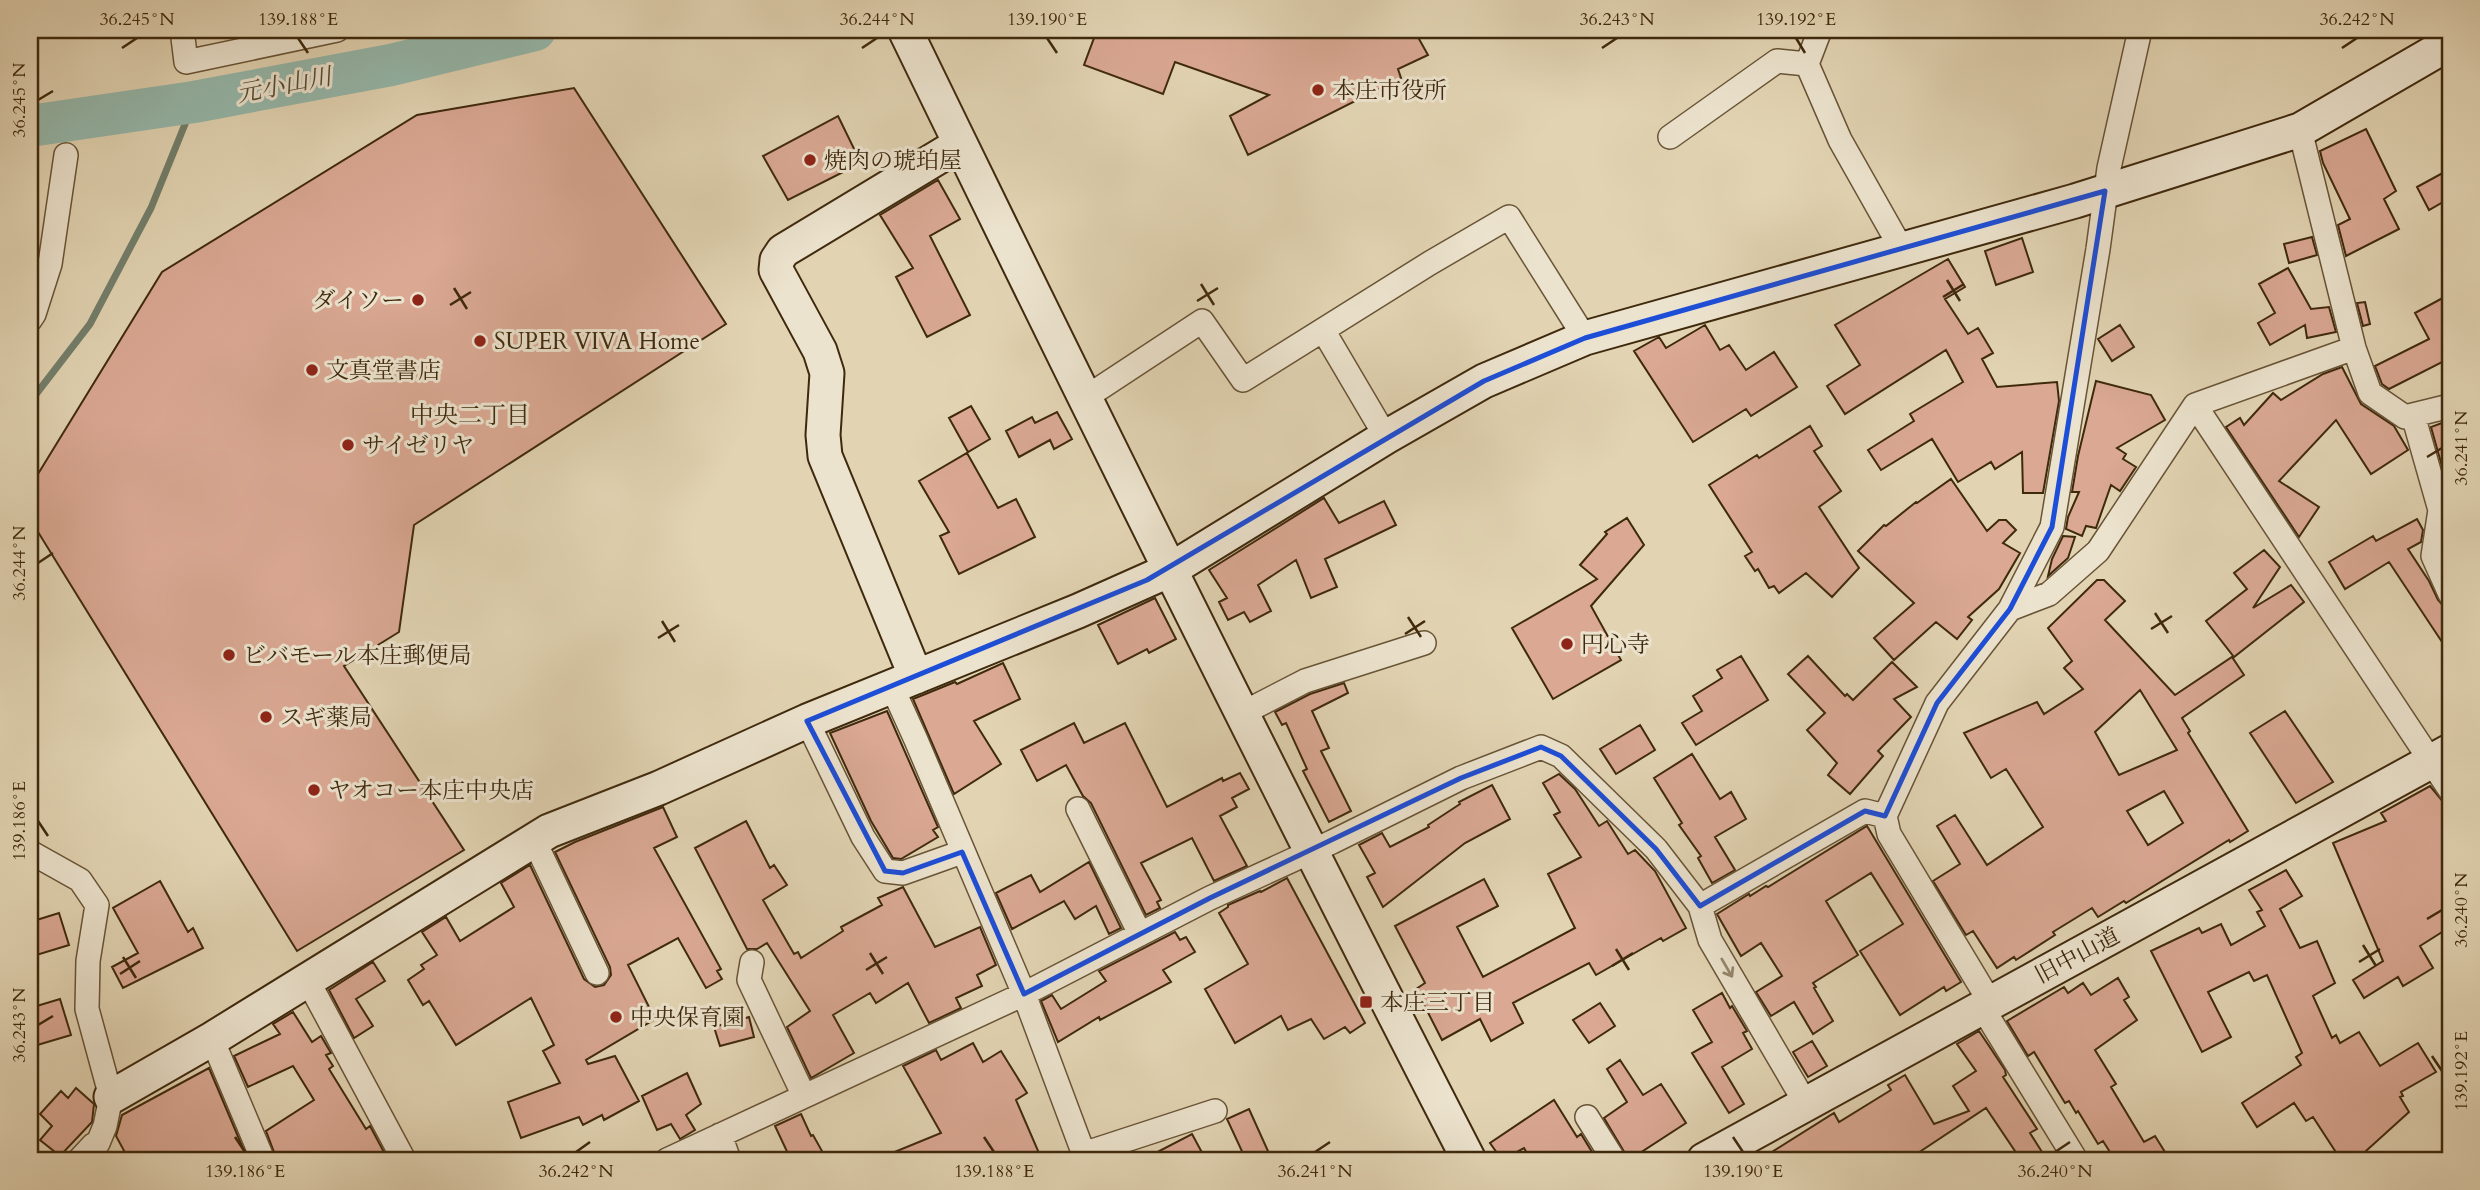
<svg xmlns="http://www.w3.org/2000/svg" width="2480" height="1190" viewBox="0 0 2480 1190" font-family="Cardo,'Noto Serif JP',serif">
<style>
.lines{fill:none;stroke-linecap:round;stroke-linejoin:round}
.stream{stroke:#737f6c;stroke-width:7}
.river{stroke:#95b8ab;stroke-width:42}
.building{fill:#daa893;stroke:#3f290d;stroke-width:2;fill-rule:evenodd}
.street-casing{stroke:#685436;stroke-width:26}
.secondary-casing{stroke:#3f290d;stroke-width:37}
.street{stroke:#ece3ce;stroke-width:23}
.secondary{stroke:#ece3ce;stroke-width:33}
.oneway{stroke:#96866e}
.marked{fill:none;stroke:#1d4ed8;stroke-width:5;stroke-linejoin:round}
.ticks{fill:none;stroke:#3f290d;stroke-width:2.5}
.poi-dot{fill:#8f2418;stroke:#ece3ce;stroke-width:2.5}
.labels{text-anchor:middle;stroke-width:6;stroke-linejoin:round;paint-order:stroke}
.poi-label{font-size:23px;fill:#3f290d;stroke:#ece3ce;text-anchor:start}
.street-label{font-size:23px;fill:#3f290d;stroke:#ece3ce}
.water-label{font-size:24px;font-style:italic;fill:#544d34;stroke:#ece3ce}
.neighbourhood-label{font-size:24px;fill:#3f290d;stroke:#ece3ce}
.neatline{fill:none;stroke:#3f290d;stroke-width:2.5}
.ticks-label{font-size:18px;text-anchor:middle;fill:#3f290d}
</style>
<rect width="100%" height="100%" fill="#e2d4b3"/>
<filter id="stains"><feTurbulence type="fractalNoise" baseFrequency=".00286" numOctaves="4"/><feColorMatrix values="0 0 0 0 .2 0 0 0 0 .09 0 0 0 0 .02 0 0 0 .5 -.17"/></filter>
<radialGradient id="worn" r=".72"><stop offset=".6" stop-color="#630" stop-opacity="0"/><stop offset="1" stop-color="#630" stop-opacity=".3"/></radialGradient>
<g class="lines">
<path class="stream" d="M30,402l60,-78 61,-116 43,-106"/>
<path class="river" d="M30,126l164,-24 197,-37 144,-35"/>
</g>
<path class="building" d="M1097,30h317l14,25 -30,14 3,9 -153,77 -18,-39 39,-21 -94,-33 -12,32 -79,-29z
M574,88l152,236 -312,201 -15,107 -55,34 120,184 -167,101 -267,-432v-32l132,-215 255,-157z
M838,116l23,47 -73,37 -25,-44z
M2366,129l30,62 -12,8 15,30 -53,27 -8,-31 12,-6 -27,-56 -3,-12z
M2450,169v29l-21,12 -12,-23z
M938,180l22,39 -30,17 40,79 -43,22 -31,-60 17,-9 -33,-53z
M2312,237l5,18 -28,8 -5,-19z
M2022,238l11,34 -37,13 -11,-34z
M1948,259l17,28 -20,12 23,35 10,-6 15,25 -11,6 15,28 60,-5 2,19 -16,92h-20l-1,-41 -27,17 -4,-7 -33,20 -26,-43 -51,31 -13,-20 46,-29 -4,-7 53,-32 -17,-32 -101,64 -18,-28 33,-21 -25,-40z
M2288,268l23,41 18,-2 7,25 -29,6 -2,-13 -35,20 -12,-22 17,-10 -16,-29z
M2450,294v83l-8,-15 -53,27 -7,-5 -7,-18 54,-27 -14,-26z
M2365,302l5,22 -7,2 -6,-23z
M1705,325l15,25 9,-5 17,25 28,-18 23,35 -46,29 -5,-7 -53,33 -59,-91 25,-14 7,11z
M2120,325l14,22 -22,14 -14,-22z
M2342,367l19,37 33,22 14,24 -37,24 -35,-54 -57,61 40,26 -20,30 -73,-110 14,-9 4,7 29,-32 8,7 42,-26z
M2096,381l55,14 14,25 -48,28 9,6 -3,5 13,8 -16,24 -9,-6 -15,43 -10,-2 -4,10 -16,-7 2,-12 11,-25h-7l6,-36z
M971,406l19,33 -22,13 -19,-34z
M1057,412l15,27 -18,10 -4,-9 -31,17 -13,-26 26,-14 3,6z
M2450,420v75l-19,-68z
M1810,426l12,20 -8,5 27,40 -22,16 40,61 -27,29 -26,-24 -27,20 -5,-7 -5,2 -11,-19 -3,2 -10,-15 7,-4 -43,-67 48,-30 2,3z
M967,453l31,55 18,-9 19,38 -76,37 -19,-38 9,-4 -30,-51z
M1951,479l36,52 12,-11h7l10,10 -13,13 17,10 -21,36 -31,28 4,3 -15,19 -21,-17 -42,38 -20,-22 40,-35 -56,-52 26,-26 2,1 30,-24 1,1z
M1324,498l15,25 45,-22 12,24 -71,34 12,28 -26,11 -15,-38 -38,25 13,26 -21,11 -6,-10 -16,8 -9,-18 8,-4 -18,-28z
M1627,518l17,27 -53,61 30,54 -68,39 -41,-71 85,-49 -17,-14 27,-31 -2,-2z
M2417,519l6,11 -2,12 -13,7 21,32 9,19 12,13v41l-61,-92 -44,27 -16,-27 44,-26 3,5z
M2063,536l12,1 -7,21 -20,18 4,-17z
M2264,550l16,17 -27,41 38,-23 13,17 -70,55 -28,-36 41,-32 -13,-16z
M2097,580h7l21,21 -20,19 70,75 57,-38 12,18 -62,43 8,13 -2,2 60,98 -18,11 -1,-2 -103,63 -2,-2 -26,16 -6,-9 -39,24 2,3 -39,25 -2,-3 -17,11 -24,-37 -7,4 -33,-54 27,-17 -23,-38 18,-11 32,50 56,-38 -37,-58 -15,9 -27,-45 73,-31 7,12 39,-25 -19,-21 8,-7 -24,-33zM2140,690l37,60 -58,25 -24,-43zM2164,791l19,32 -35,22 -21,-34z
M1155,598l21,41 -27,14 -2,-4 -29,15 -20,-39z
M1741,656l27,44 -72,45 -14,-22 20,-12 -9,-15 29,-18 -5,-8z
M1808,656l37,40 2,-2 6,6 39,-38 25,25 -23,12 17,18 -33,34 5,5 -33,38 -22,-19 9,-12 -30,-33 18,-17 -37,-39z
M1003,663l17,36 -46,22 27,43 -47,30 -41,-95 42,-17 2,2z
M1344,683l4,10 -36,18 17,37 -8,3 30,60 -22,11 -26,-51 4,-2 -21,-46 -4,2 -7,-13 35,-18z
M887,711l51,116 -5,3 5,7 -37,22 -8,-1 -22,-37 -41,-88z
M2285,711l48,71 -37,21 -46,-70z
M1074,723l10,20 41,-20 42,84 55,-29 1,3 17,-8 9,16 -17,9 5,9 -17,9 27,50 -33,15 -22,-43 -51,25 20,37 -4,2 3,6 -14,7 -55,-112 -8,-7 -17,-31 -29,16 -16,-31z
M1640,725l15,25 -39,24 -16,-25z
M1692,754l28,45 11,-7 15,27 -31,18 20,33 -23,13 -14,-25 3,-2 -22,-31 3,-2 -28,-45z
M1559,774l16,15 24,37 8,-5 21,33 7,-4 20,21 31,57 -23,13 -2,-3 -65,37 -7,-12 -76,40 10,20 -32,18 -11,-22 -38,21 -26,-51 9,-6 -30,-57 89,-47 14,27 -41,21 26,50 92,-49 -27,-54 33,-17 -27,-42 6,-3 -17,-29z
M1492,785l18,34 -45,24 -82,64 -16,-30 8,-4 -16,-28 23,-12 8,14 39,-20 -1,-2 32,-21 -1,-2z
M2430,786l20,24v117l-30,19 13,22 -30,18 -5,-9 -34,21 -11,-18 30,-19 -50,-118 53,-22 -5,-8z
M663,807l14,30 -23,11 67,121 -4,2 5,8 -16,9 -28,-50 -50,27 27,54 -69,41 2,4 27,-8 24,45 -35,19 -2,-5 -19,10 -4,-8 -58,21 -13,-36 52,-19 -17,-32 11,-6 -23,-47 -75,47 -27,-44 -6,4 -15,-25 16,-11 -3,-4 16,-10 -15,-23 24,-15 14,24 54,-34 -13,-24 29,-18 54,114 11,8 9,-2 7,-10 -1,-8 -55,-115 20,-10z
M746,821l24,47 4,-3 13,20 -24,15 31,54 4,-2 3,6 42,-27 -2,-4 41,-22 -4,-7 25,-11 32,60 45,-20 16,38 -19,10 5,11 -26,12 5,10 -32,15 -21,-40 -32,20 -6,-10 -37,22 21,38 -43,25 -24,-51 23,-16 -43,-68 -10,6h-10l-52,-101z
M1867,826l94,156 -15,9 -2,-4 -44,28 -40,-64 43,-27 -32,-51 -45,28 32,54 -45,28 3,4 -2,1 19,33 -20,13 -19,-32 -23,14 -15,-24 26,-16 -21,-33 -20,13 -24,-42 32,-20 1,2 16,-10 2,1z
M1089,862l32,66 -12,6 -13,-28 -21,13 -11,-18 -52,28 -16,-36 35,-18 9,17z
M2286,870l16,26 -22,13 20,39 17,-7 18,42 -22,13 19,42 4,-3 4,8 19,-11 21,34 38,-23 18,29 -35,20 2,4 -3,1 9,15 -53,48h-15l-28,-43 -7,4 -12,-18 -37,24 -15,-24 59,-38 -5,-8 6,-4 -35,-78 -13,6 -5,-9 -41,20 23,45 -29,15 -51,-101 48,-23 3,5 19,-9 10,21 34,-19 -8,-14 5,-2 -13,-20z
M1287,878l78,145 -15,10 -5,-6 -21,12 -13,-20 -23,11 -7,-14 -46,27 -30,-54 43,-25 -29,-51 9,-6v-2l32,-14 1,1z
M160,881l28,51 5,-4 10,20 -80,40 -11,-21 26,-14 -25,-45z
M59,913l10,32 -39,12v-35z
M1175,932l5,8 6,-3 9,15 -32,18 8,12 -71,38 -1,-3 -41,25 -17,-41 11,-6 9,14 45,-28 -7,-10z
M373,962l12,19 -29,18 17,27 -19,12 -25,-48z
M2118,978l11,19 -5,3 13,20 -42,30 21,34 -5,3 33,55 11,-6 15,24h-55l-12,-19 -5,3 -20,-33 -2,2 -7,-12 -4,2 -31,-51 -6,4 -21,-35 57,-34 4,6 15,-10 8,12z
M1722,993l8,15 2,-2 15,25 -4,2 9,16 -30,18 22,37 -15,9 -37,-60 20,-11 -19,-32z
M60,999l11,36 -37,11 -4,-15v-23z
M1600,1003l15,23 -26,17 -16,-23z
M293,1012l19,30 9,-6 10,17 -5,2 7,11 -4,3 37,60 4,-3 16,30 -6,4h-103l-11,-29 48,-31 -21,-34 -45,21 -14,-31 46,-22 -7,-10z
M749,1017l5,20 -34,9 -6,-19z
M1979,1031l26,39 1,5 -3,2 34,52 -7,4 17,27h-26l-35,-52 -68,45 5,7h-164l75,-47 5,9 52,-32 -3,-5 17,-10 29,49 35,-13 -16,-25 23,-15 -19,-27z
M1812,1041l15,25 -19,11 -15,-25z
M973,1043l10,19 18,-11 26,42 -11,7 26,60h-167l66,-27 -38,-67 33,-16 5,10z
M1620,1060l23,35 18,-11 25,39 -57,37 -25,-42 23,-16 -20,-33z
M209,1068l39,92h-119l-13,-24 6,-21z
M687,1073l14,31 -15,11 9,15 -15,9 -9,-15 -14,6 -15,-34z
M76,1088l18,16 -2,18 -32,34 -20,-16 12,-14 -12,-12 21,-23 7,7z
M1554,1100l23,37 4,-3 11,18 -13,8h-48l-7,-12 -22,12 -12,-17z
M1249,1109l23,51h-26l-19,-41z
M801,1114l10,22 2,-1 9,16 -2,1 4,8h-33l-16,-34z
M1192,1134l14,26h-64z"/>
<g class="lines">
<defs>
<path id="street" d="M182,30l4,32 151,-32
M1820,30l-13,34 33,76 61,108
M2300,130l54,218 16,45 35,24 45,-11
M1670,137l107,-76 30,3
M30,320l4,-6 16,-50 16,-109
M1323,330l63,107
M1085,398l117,-77 41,59 187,-117 79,-46 76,121
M2195,405l255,385
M2413,415l27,95 -7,46 17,38
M2010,609l39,-15 49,-43 97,-146 159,-57
M892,687l24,53 108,254 62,166
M1241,714l64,-33 119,-38
M807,721l56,116 22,34 18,2 59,-21
M1078,809l62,125
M534,840l63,133
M30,852l50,28 17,25 -9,56 -1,48 24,88 -6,29 -7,17 -5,2 -14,15
M1700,906l165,-95 20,5
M752,962l-3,18 55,116
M307,979l97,181
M1990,1002l-101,-168 -4,-18 52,-113 73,-94 42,-82 46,-278 11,-81 31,-138
M1982,1007l94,153
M212,1039l51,121
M1587,1117l27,43
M720,1135l9,25
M1083,1154l132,-43
M667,1160l357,-166 186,-96 122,-56 129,-64 80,-31 20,9 95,93 44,57 10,34 96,164"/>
<path id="secondary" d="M905,30c184,379 371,756 564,1130
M916,677l-91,-221 -2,-21 4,-62 -7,-22 -44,-81 1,-10 6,-9 177,-107
M111,1097l101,-58 337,-208 110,-43 148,-67 271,-110 92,-41 216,-133 98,-56 101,-43 490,-137 225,-71 150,-87
M1704,1160l746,-409"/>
</defs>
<use href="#street" class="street-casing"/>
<use href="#secondary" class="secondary-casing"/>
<use href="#street" class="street"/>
<use href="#secondary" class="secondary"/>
</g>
<defs><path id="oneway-shaft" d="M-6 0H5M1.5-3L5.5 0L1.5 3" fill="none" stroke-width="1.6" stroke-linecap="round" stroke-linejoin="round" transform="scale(1.75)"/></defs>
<use class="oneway" href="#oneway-shaft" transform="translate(1727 968) rotate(60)"/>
<path class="marked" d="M2105,191l-53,336 -42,82 -73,94 -52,113 -20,-5 -165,95 -44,-57 -95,-93 -20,-9 -80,31 -251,120 -186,96 -62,-142 -59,21 -18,-2 -78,-150 340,-141 337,-199 101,-43z"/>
<path class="ticks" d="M298,38l10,15M1047,38l10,15M1796,38l9,15M122,48l15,-10M862,48l15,-10M1602,48l15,-10M2342,48l15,-10M38,100l15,-9M1947,280l13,21M1201,284l13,21M454,288l13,21M1943,297l21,-13M1197,301l21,-13M450,305l21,-13M2427,457l15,-9M38,563l15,-10M2155,613l13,20M1408,617l13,20M662,621l13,21M2151,629l21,-13M1405,634l20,-13M658,638l21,-13M38,821l10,15M2427,919l15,-9M2363,945l13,21M1616,949l13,21M870,953l13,21M123,957l13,21M2359,962l21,-13M1612,966l21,-13M866,970l21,-13M120,974l20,-13M38,1025l15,-9M2432,1056l10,15M235,1137l10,15M984,1137l10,15M1733,1137l10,15M576,1152l14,-10M1315,1152l15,-10M2055,1152l15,-10"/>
<g class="poi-dot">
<circle cx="1318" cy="90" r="7"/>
<circle cx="810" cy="160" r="7"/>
<circle cx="418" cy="300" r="7"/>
<circle cx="480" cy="341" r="7"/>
<circle cx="312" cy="370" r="7"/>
<circle cx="348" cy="445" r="7"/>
<circle cx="1567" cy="644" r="7"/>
<circle cx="229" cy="655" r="7"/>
<circle cx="266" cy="717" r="7"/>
<circle cx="314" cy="790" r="7"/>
<rect x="1359" y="995" width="14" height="14" rx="3.5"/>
<circle cx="616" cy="1017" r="7"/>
</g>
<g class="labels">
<g class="poi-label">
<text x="1332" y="98">本庄市役所</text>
<text x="824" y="168">焼肉の琥珀屋</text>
<text x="404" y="308" text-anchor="end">ダイソー</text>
<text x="494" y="349">SUPER VIVA Home</text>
<text x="326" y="378">文真堂書店</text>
<text x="362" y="453">サイゼリヤ</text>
<text x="1581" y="652">円心寺</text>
<text x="243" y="663">ビバモール本庄郵便局</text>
<text x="280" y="725">スギ薬局</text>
<text x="328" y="798">ヤオコー本庄中央店</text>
<text x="1380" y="1010">本庄三丁目</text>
<text x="630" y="1025">中央保育園</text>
</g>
<g class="street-label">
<text transform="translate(2077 955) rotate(-28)" y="8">旧中山道</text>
</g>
<g class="water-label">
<text transform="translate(284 85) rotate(-11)" y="8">元小山川</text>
</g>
<g class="neighbourhood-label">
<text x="470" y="423">中央二丁目</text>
</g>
</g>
<rect width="2480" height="1190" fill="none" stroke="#e2d4b3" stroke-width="77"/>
<rect x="38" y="38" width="2404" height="1114" class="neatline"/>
<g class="ticks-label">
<text x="137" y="25">36.245°N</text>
<text x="298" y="25">139.188°E</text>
<text x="877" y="25">36.244°N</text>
<text x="1047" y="25">139.190°E</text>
<text x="1617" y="25">36.243°N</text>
<text x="1796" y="25">139.192°E</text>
<text x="2357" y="25">36.242°N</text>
<text transform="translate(19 100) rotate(-90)" y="6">36.245°N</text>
<text transform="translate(2461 448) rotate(-90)" y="6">36.241°N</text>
<text transform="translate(19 563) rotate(-90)" y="6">36.244°N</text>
<text transform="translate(19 821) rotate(-90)" y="6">139.186°E</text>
<text transform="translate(2461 910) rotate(-90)" y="6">36.240°N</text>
<text transform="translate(19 1025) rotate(-90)" y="6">36.243°N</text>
<text transform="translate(2461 1071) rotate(-90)" y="6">139.192°E</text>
<text x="245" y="1177">139.186°E</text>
<text x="576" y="1177">36.242°N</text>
<text x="994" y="1177">139.188°E</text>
<text x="1315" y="1177">36.241°N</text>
<text x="1743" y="1177">139.190°E</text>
<text x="2055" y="1177">36.240°N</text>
</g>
<rect width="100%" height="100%" filter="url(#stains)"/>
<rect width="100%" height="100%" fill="url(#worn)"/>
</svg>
